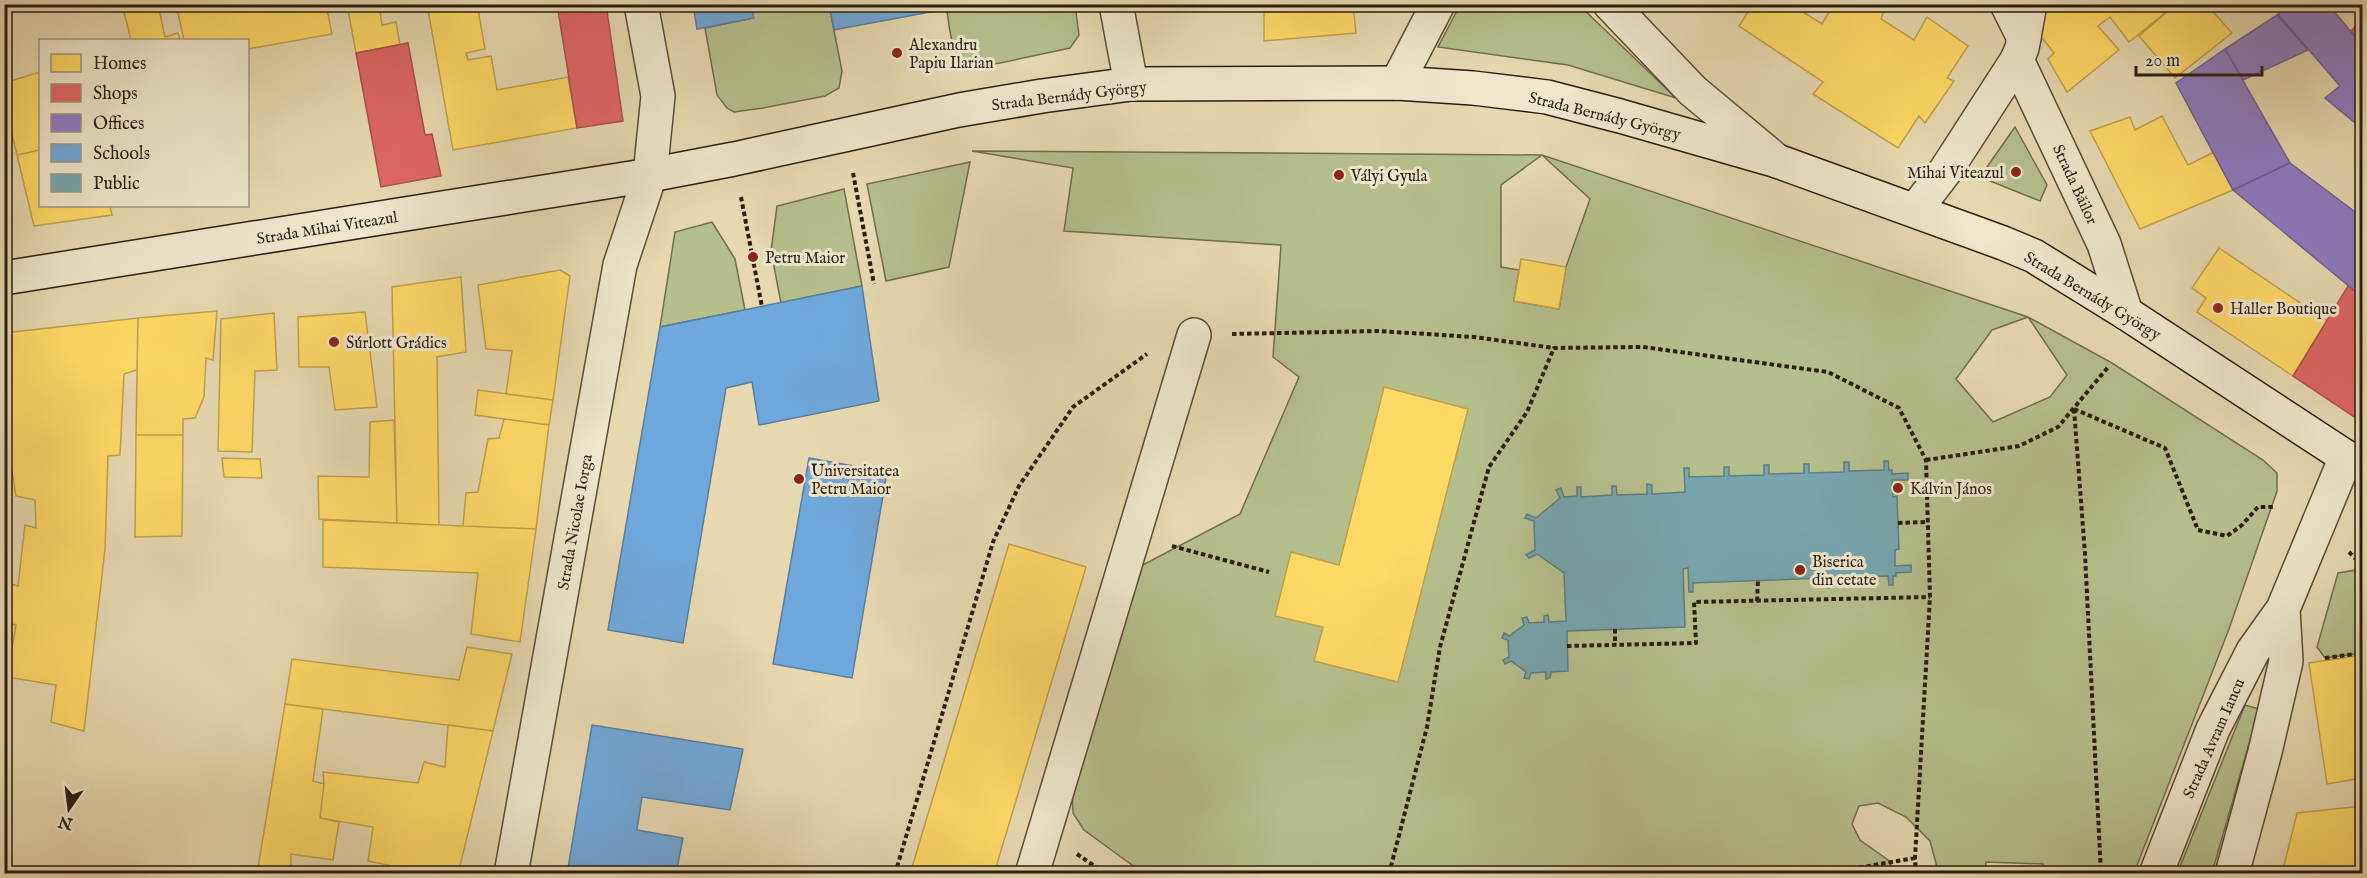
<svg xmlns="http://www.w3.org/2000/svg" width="2367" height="878" viewBox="0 0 2367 878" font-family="'IM FELL English',serif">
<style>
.green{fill:#b5bf8c;stroke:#706e4f;stroke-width:1.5;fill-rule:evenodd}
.homes{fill:#ffd966;stroke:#bfa14d;stroke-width:1.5}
.shops{fill:#e06666;stroke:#aa504d;stroke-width:1.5}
.offices{fill:#8e7cc3;stroke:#70608e;stroke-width:1.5}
.schools{fill:#6fa8dc;stroke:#5b7e9f;stroke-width:1.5}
.public{fill:#76a5af;stroke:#607c80;stroke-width:1.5}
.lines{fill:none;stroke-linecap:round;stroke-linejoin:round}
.pedestrian-casing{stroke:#5a4c3a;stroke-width:36}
.minor-casing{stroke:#5a4c3a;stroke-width:36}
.tertiary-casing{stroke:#5a4c3a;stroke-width:36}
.secondary-casing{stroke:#2b1d12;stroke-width:36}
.path{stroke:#2b1d12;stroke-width:4;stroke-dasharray:4.5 3;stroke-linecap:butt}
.pedestrian{stroke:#efe6cc;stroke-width:33}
.minor{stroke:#efe6cc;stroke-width:33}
.tertiary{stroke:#efe6cc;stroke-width:33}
.secondary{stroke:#efe6cc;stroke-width:33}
.poi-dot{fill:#8f2418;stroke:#efe6cc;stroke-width:2}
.labels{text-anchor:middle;stroke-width:6;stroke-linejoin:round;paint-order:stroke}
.poi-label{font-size:16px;fill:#2b1d12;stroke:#efe6cc;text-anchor:start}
.street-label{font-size:16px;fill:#2b1d12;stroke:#efe6cc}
</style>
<rect width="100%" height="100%" fill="#e7d8b0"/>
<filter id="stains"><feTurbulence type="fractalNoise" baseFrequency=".00333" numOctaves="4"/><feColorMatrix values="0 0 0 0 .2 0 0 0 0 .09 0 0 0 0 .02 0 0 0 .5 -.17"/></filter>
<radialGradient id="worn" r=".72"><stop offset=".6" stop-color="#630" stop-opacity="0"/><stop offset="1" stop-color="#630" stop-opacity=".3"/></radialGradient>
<path class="green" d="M793,5h36l13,66 -3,17 -14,8 -62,12 -29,4 -7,-4 -10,-13 -12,-67 48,-10 -1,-6z
M946,5h129l4,30 -9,13 -70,15 -29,4c-22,-10 -21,-41 -25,-62z
M1460,5h119l97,93 -108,-33 -130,-18z
M2015,127l32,58 -7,16 -60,-24z
M972,151l570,4 486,162 84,46 151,97 14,13v18l-48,138 -95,244h-91v-9l-57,-2 -1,11h-48v-6l-7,-26 -24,-24 -28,-14 -19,3 -7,18 8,16 28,20 8,13h-753l-59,-43 -11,-17 -1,-25 65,-220 103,-54 59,-137 -26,-20 8,-112 -217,-14 9,-63zM1542,155l48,44 -24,68 -7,42 -45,-8 5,-31 -18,-3v-82zM2028,317l39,58 -17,22 -57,25 -37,-43 36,-49z
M970,162l-21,105 -63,14 -19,-97z
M844,189l18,97 -81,17 -10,-52 6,-45z
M712,222l23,37 10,51 -85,17 15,-95z
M2362,569v84l-37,5 -8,-11 21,-74z
M2245,705l14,4 -47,164 -35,1z"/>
<path class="homes" d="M122,4h36l7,33 13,-4 2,7h-49z
M176,4h150l6,30 -84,15v-9h-64z
M347,4h32l3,21 14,-3 4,23 -44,8z
M427,4h50l8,45 -19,4 2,7 23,-4 6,34 71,-13 9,51 -124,22z
M1264,4h89l3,29 -92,8z
M1753,4h37l32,20 12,-20h46l5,4 -4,11 33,21 13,-23 41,29 -21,32 7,3 -29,42 -6,-7 -21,32 -85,-54 10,-12 -84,-56z
M2048,4h128l-47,38 -19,-25 -12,9 21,24 -52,42 -19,-33 6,-6 -15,-19z
M2176,4h30l26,29 -57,45 -36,-42z
M40,72v78l-23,5 -13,-54v-18z
M2162,116l26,49 26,-13 19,38 -93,39 -50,-98 40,-14 5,13z
M40,150v56h70l2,9 -78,11 -17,-71z
M2219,248l108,73 -34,55 -96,-64 9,-14 -14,-10z
M1521,259l45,8 -7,42 -45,-8z
M560,270l10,6 -17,124 -47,-6 6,-43 -26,-2 -8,-64z
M461,277l5,75 -29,5 2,168 -42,-2 -5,-236z
M217,311l-4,49 -7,-2 -2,39 -9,21 -12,1v16h-47l2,-117z
M365,312l12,95 -42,3 -6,-43h-30l-1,-50z
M274,313l3,57 -22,1 -3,81 -34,-1 3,-132z
M138,318l-1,52 -13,4 -4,81 -12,1 -3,93 -21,182 -33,-9 5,-37 -49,-8 9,-52 -11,-3 6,-38 7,2 7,-61 11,3 -1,-28 -19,-4 -12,-76v-87z
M1384,387l84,22 -70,273 -84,-21 9,-34 -48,-11 16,-64 48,13z
M478,390l75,10 -4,25 -74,-10z
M504,419l45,6 -13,104 -73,-3 3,-33 12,-1 10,-53 11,-1z
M394,420l3,103 -78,-4 -1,-43 51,1 1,-55z
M136,435h47l-1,101 -47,1z
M222,458l38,1 2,19 -38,-1z
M323,520l213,9 -16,113 -49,-8 7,-61 -155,-6z
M1009,544l77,23 -92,307h-84z
M467,647l45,7 -19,77 -208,-27 7,-45 167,21z
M2362,655v123l-35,6 -18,-121z
M285,704l38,5 -10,72 11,3 -4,34 19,4 -6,38 -42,-6v20h-34z
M448,725l45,6 -35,143h-28l-62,-13 5,-34 -53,-9 4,-34 -1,-12 95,11 6,-21 21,5z
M2362,806v68h-80l15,-61z"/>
<path class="shops" d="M557,4h49l17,117 -46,7z
M2362,20v25l-11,-14z
M408,43l17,92 7,-1 9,42 -60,11 -25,-134z
M2348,286l14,11v125l-69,-46z"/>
<path class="offices" d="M2291,4h37l34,41v60l-8,17 -29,-24 15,-12 -62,-72z
M2277,15l31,35 -65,30 -18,-31z
M2225,49l65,114 -57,27 -57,-107z
M2362,105v24l-8,-7z
M2290,163l72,54v80l-129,-107z"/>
<path class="schools" d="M693,4h100l-41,8 2,6 -57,11z
M829,4h117l1,5 -113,21z
M862,286l17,115 -120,24 -7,-43 -26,6 -43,255 -75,-13 52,-303z
M809,458l78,14 -35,206 -79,-14z
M592,725l151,24 -13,61 -88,-13 -5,33 46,8 -7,36h-109z"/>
<path class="public" d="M1884,461h4l1,9h3v4l16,-1v7h-16l1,17 4,-1 2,53 -4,1v16l16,-1v7l-15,1v3h-3v9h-4l-1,-9 -59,2v10l-4,-1v-9l-132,5v9h-4l-1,-24 -5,1 2,58 -118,4 1,40 -17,1 -1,6 -4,1v-7l-15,1 -2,6 -5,-1 2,-6 -15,-11 -6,3 -2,-4 6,-3 -1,-17 -6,-2 2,-5 5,3 15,-11 -2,-7 5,-1 2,6 15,-1v-6l4,-1 1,7 17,-1 -2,-48 -27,-19 -8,4 -3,-3 9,-5 -1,-29 -9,-3 2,-4 9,4 24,-20 -4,-8 5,-2 3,9 13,-1v-9h4v10l31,-2v-9h4l1,9 30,-1v-10l5,1v9l33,-2 -1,-24h5v9l35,-1v-9h5v9l35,-1v-10h5v9l35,-1v-9h5v9l35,-1v-10h5v9l35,-1z"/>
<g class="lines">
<defs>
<path id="pedestrian" d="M1032,874l162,-539"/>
<path id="minor" d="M1116,4l15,80
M1610,4l83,87 84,70
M2007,4l17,34
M2017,60l87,184 22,69
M1397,83l41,-79
M511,874l109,-609 30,-90
M2156,874l57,-145 40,-78 30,-42 63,-152
M2232,874l33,-122 21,-91 -3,-52"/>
<path id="tertiary" d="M641,4l17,92 -8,79
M1916,209l30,-39 71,-110 5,-12 8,-44"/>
<path id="secondary" d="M4,278l646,-103 84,-16 225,-49 83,-14 89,-12 266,-1 76,5 74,9 73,19 157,45 226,82 31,13 92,57 220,144 16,8"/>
</defs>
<use href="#pedestrian" class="pedestrian-casing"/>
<use href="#minor" class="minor-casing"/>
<use href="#tertiary" class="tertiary-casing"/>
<use href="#secondary" class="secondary-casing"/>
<path class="path" d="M853,173l21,111
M741,197l21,110
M1232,334l146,-3 96,6 80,11
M2074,409l11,145 16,320
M2074,409l91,39 33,82 29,6 15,-11 16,-18h15
M1926,460l93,-14 39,-19 51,-61
M1898,523l28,-1
M1172,546l97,26
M2349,552l6,6 7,-1
M1757,601l1,-20
M1615,629v15
M1567,646l129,-3 -2,-41 236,-5
M2325,658l37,-5
M1077,854l29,20
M895,874l98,-332 26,-56 54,-79 74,-53
M1389,874l38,-147 13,-80 49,-180 38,-55 27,-64 89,-1 185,25 71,36 27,52 4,137 -15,261 1,16
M1822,874l93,-16"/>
<use href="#pedestrian" class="pedestrian"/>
<use href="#minor" class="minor"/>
<use href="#tertiary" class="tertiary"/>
<use href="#secondary" class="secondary"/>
</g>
<g class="poi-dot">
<circle cx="897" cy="53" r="6"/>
<circle cx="2016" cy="172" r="6"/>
<circle cx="1339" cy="175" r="6"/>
<circle cx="753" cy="257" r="6"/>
<circle cx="2218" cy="308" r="6"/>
<circle cx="334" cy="342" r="6"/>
<circle cx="799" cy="479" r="6"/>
<circle cx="1898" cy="488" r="6"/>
<circle cx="1800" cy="570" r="6"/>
</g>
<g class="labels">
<g class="poi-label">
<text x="909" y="50">Alexandru<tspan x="909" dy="18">Papiu Ilarian</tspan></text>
<text x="2004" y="178" text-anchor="end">Mihai Viteazul</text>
<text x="1351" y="181">Vályi Gyula</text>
<text x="765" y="263">Petru Maior</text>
<text x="2230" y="314">Haller Boutique</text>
<text x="346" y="348">Súrlott Grádics</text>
<text x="811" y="476">Universitatea<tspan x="811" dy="18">Petru Maior</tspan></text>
<text x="1910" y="494">Kálvin János</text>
<text x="1812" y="567">Biserica<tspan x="1812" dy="18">din cetate</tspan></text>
</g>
<g class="street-label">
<text transform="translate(1069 95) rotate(-7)" y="6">Strada Bernády György</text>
<text transform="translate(1605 115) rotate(14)" y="6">Strada Bernády György</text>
<text transform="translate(2076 184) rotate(65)" y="6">Strada Băilor</text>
<text transform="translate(327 227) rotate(-9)" y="6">Strada Mihai Viteazul</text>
<text transform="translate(2093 295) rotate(31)" y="6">Strada Bernády György</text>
<text transform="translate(574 522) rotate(-80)" y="6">Strada Nicolae Iorga</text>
<text transform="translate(2213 738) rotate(-66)" y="6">Strada Avram Iancu</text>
</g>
</g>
<rect width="2367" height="878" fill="none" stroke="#e7d8b0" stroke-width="24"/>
<rect x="6" y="6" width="2355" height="866" fill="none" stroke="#2b1d12" stroke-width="3"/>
<rect x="12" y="12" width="2343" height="854" fill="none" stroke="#2b1d12" stroke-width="1.5"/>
<rect x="39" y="39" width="210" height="168" fill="#efe6cc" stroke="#a19682" stroke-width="1.5"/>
<rect x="51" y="54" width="30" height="18" fill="#ffd966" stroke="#a19682" stroke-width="1.5"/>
<text x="93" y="69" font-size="18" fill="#2b1d12">Homes</text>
<rect x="51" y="84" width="30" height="18" fill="#e06666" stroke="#a19682" stroke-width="1.5"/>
<text x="93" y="99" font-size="18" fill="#2b1d12">Shops</text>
<rect x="51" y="114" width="30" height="18" fill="#8e7cc3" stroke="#a19682" stroke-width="1.5"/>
<text x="93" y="129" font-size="18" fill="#2b1d12">Offices</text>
<rect x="51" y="144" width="30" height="18" fill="#6fa8dc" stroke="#a19682" stroke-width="1.5"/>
<text x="93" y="159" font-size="18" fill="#2b1d12">Schools</text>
<rect x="51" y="174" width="30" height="18" fill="#76a5af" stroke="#a19682" stroke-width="1.5"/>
<text x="93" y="189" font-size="18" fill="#2b1d12">Public</text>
<g transform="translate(69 809) rotate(194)" stroke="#efe6cc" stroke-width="4.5" paint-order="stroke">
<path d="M0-4.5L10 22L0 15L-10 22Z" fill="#2b1d12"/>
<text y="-9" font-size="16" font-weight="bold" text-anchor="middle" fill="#2b1d12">N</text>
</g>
<path d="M2136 66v9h126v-9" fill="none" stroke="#2b1d12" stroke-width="3"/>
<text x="2145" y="66" font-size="18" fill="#2b1d12" stroke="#efe6cc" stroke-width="4.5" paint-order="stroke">20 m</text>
<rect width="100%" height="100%" filter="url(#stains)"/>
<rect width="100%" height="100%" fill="url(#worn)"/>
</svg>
